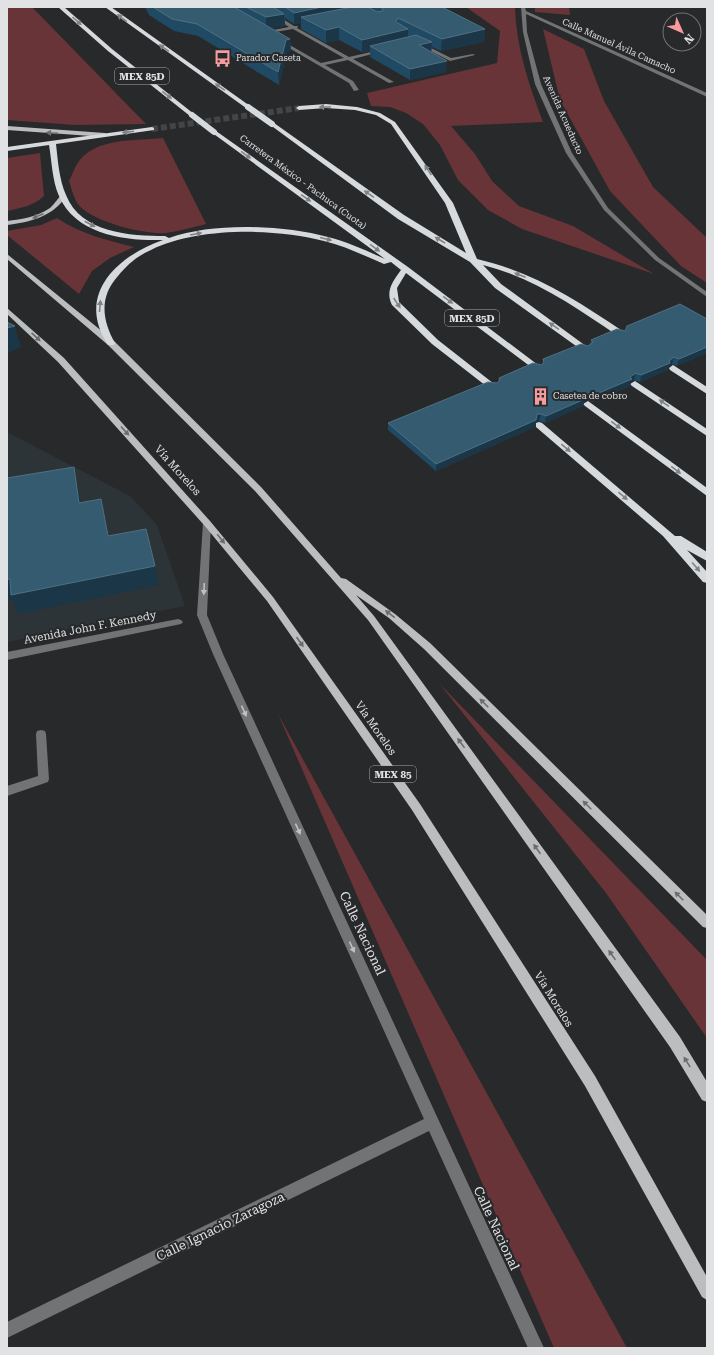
<svg xmlns="http://www.w3.org/2000/svg" width="714" height="1355" viewBox="0 0 714 1355" font-family="'Roboto Serif',serif">
<style>
.built{fill:#2c3438}
.green{fill:#683437}
.lines{fill:none;stroke-linecap:round;stroke-linejoin:round}
.highway-tunnel{stroke:#434547;stroke-width:6;stroke-dasharray:6 3;stroke-linecap:butt}
.minor{fill:#727374;fill-rule:evenodd}
.major{fill:#bbbdbf;fill-rule:evenodd}
.highway{fill:#d7dadd;fill-rule:evenodd}
.highway-bridge{stroke:#d7dadd;stroke-width:6}
.wall{fill:#204a63}
.shaded-wall{fill:#1a3647}
.building{fill:#355b70;stroke:#507082}
.oneway{fill:#7f8284}
.oneway2{fill:#6a6c6e}
.oneway3{fill:#bfc1c2}
.labels{text-anchor:middle;stroke-width:4;stroke-linejoin:round;paint-order:stroke}
.far-street-label{font-size:9px;fill:#e0e2e3;stroke:#27292b}
.far-poi-label{font-size:9px;fill:#e0e2e3;stroke:#27292b;text-anchor:start}
.shield{fill:#27292b;stroke:#a8aaac;stroke-width:1}
.shield-label{font-size:10px;font-weight:bold;fill:#e0e2e3}
.street-label{font-size:11px;fill:#e0e2e3;stroke:#27292b}
.near-street-label{font-size:13px;fill:#e0e2e3;stroke:#27292b}
</style>
<rect width="100%" height="100%" fill="#27292b"/>
<path class="built" d="M7,432l123,64 27,29 28,81 -178,36z"/>
<path class="green" d="M7,7h25l114,117 -71,1 -68,-5z
M466,7h49c1,40 14,78 28,115l-92,4 24,28 17,27 27,25 54,20 81,48 -132,-45 -34,-19 -30,-30 -18,-35 -17,-21 -17,-11 -16,-6 -19,-1 -4,-13 130,-30 3,-32z
M535,7h34l1,8 -35,-3z
M543,29l41,20 20,52 49,86 54,51v45l-26,-17 -71,-75 -50,-91z
M163,138l43,86c-13,3 -27,7 -40,9 -21,2 -80,-12 -90,-32 -3,-6 -5,-14 -7,-20 3,-6 5,-12 8,-17 17,-27 58,-23 86,-26z
M40,153l4,43c-11,10 -23,12 -37,15v-53z
M57,218c23,16 50,22 77,29l-24,11 -18,13 -13,23 -72,-59v-4l34,-6z
M439,683l268,277v78l-101,-145z
M278,714l349,634h-73z"/>
<g class="lines">
<path class="highway-tunnel" d="M152,129l147,-21"/>
<path class="minor" d="M259,7h5l30,19h4l-1,2 52,29 35,-8v2l-31,8 41,23 -5,1 -41,-23 -23,5 28,16 6,9 -5,1 -5,-8 -72,-42 4,-1 40,23 23,-5 -51,-29 -30,5v-2l26,-5z
M521,7h4l1,4 181,82v4l-2,-1 -179,-82 1,18 14,52 31,69 36,55 51,50 48,34v5l-52,-37 -51,-50 -38,-57 -31,-69 -12,-52z
M419,42l32,16 22,-4 2,1 -25,6 -33,-17z
M207,520l4,3 -4,92 16,39 321,694h-16l-99,-217 -422,207v-16l417,-203 -211,-465 -16,-39 6,-92z
M178,619l3,1 2,2 -2,2 -174,36v-8z
M41,730l4,1 1,3 3,45 -1,3 -41,14v-10l31,-10 -2,-42 1,-3z"/>
<path class="major" d="M7,126l98,7 3,2 -3,2 -98,-7z
M63,194l3,2c-13,21 -36,26 -59,29v-4c15,-2 30,-4 43,-13 5,-4 8,-11 13,-14z
M7,254l107,87 147,146 80,91 5,1 49,35 35,29 277,272v13l-4,-1 -279,-278 -35,-31 -33,-23 18,21 306,421 27,45v20l-5,-2 -32,-53 -302,-427 -113,-129 -147,-146 -101,-86z
M7,308l57,50 146,163 63,76 147,207 175,272 112,201v23l-5,-3 -117,-211 -173,-276 -145,-209 -63,-76 -146,-163 -51,-48z"/>
<path class="highway" d="M58,7h6l48,42 82,65v2h-4l-82,-65z
M105,7h6l139,99v2h-4z
M326,104l31,3 23,6 15,9 58,81 24,56c59,14 97,40 147,73v4h-6c-43,-29 -84,-58 -135,-71l18,19 89,65 -4,3 -3,-1 -88,-63 -25,-26 -72,-43 -129,-95 5,-1 130,92 62,38 -21,-50 -54,-79 -15,-9 -21,-5 -29,-2 -27,2 -3,-2 3,-2z
M152,127l2,1v2l-98,14c2,17 3,35 10,51 15,38 64,41 99,41l4,2c45,-16 113,-13 159,-1 20,5 39,14 57,22l-174,-127 5,-1 192,136 134,101 -1,2h-6l-129,-97 -9,15 2,14 39,38 60,47 -2,2h-6l-58,-45 -40,-39c-7,-14 1,-24 9,-35l-10,-8 -7,2c-19,-8 -39,-18 -60,-23 -48,-13 -127,-14 -173,9 -14,6 -24,15 -33,26 -19,21 -16,44 -3,67l-1,2h-6c-33,-50 9,-89 55,-105 -38,1 -87,-5 -104,-44 -7,-16 -7,-34 -10,-51l-42,6v-4z
M673,365l34,22v7l-37,-24 -1,-2z
M635,381l72,48v7l-75,-50 -2,-2z
M588,401l119,87v8l-122,-90 -2,-2z
M539,422l3,1 133,113h6l26,16v9l-20,-11 20,22v11l-4,-1 -40,-46 -127,-109v-4z"/>
<path class="highway-bridge" d="M248,107l24,17
M192,115l22,17"/>
</g>
<path class="wall" d="M145,7h297l43,22 -1,13 -43,9 -9,-4 -1,5 15,20 -36,8 -40,-23v-6l-8,1 -23,-12 -13,3 -25,-14v-6l-7,1 -9,-6v8l-13,2 18,11 1,12 -4,1 -8,33 -81,-49 -24,-5 -25,-16z
M707,319v34l-30,13 -5,-2 -3,2 -1,4 -28,12 -6,-2 -3,2 -1,4 -37,16 -6,-2 -3,2 -1,4 -38,17 -6,-2 -3,1 -1,5 -99,44 -48,-41v-7l109,-40 1,-1 1,-4 43,-13 1,-6 45,-13 2,-2 1,-4 34,-9z"/>
<path class="shaded-wall" d="M322,7h34l-55,10v6l-7,1v-11z
M284,14l1,12 -19,3v-12z
M398,18v12l10,-1v12l-38,5v5l-8,1v-12z
M339,27v13l-13,3v-13z
M485,29l-1,13 -43,9 1,-12z
M290,39l1,12 -4,1 -8,33 -1,-13 8,-32z
M432,42l-1,11 -12,-8z
M447,61l-1,11 -36,8v-11z
M15,326l6,21 -14,6v-25z
M707,347v6l-30,13 2,-7z
M674,357l-2,7 -3,2 -1,4 -28,12 1,-7 28,-14z
M636,373l-2,7 -3,2 -1,4 -37,16 1,-7z
M589,393l-2,7 -3,2 -1,4 -38,17 1,-7 37,-19z
M537,414h4l-2,7 -3,1 -1,5 -99,44v-7z
M74,467l4,19 6,36 -5,-19z
M101,499l4,19 8,37 -5,-19z
M155,566l4,19 -141,29 -5,-15 -6,1v-21z"/>
<path class="building" d="M153,7h81l56,32 -4,1 -8,32 -81,-48 -25,-5z
M246,7h27l11,7 -18,3z
M285,7h37l-28,6z
M352,7h16l9,5 6,-1v-2l-3,-2h62l43,22 -43,10 -44,-21 -2,4 12,7 -46,11 -23,-13 -13,3 -25,-13z
M416,35l16,7 -13,3 28,16 -37,8 -40,-23z
M680,304l27,15v28l-28,12 -5,-2 -5,4 1,2 -29,12 -5,-2 -6,4 2,2 -38,16 -5,-2 -6,4 2,2 -39,17 -5,-2h-4l-1,6 -100,44 -48,-41 100,-41 9,1 3,-3 -1,-2 34,-15 9,2 2,-3 -1,-3 38,-15 7,2 5,-4 -2,-2 26,-11 8,2 2,-5z
M7,322l8,4 -8,2z
M74,467l5,36 22,-4 7,37 38,-7 9,37 -144,29 -1,-16h-3v-101z"/>
<defs><path id="oneway-solid" d="M-6-.8H1V-3.2L6.5 0L1 3.2V.8H-6Z"/></defs>
<g class="oneway">
<use href="#oneway-solid" transform="translate(122 18) rotate(-142)"/>
<use href="#oneway-solid" transform="translate(77 21) rotate(42)"/>
<use href="#oneway-solid" transform="translate(164 48) rotate(-145)"/>
<use href="#oneway-solid" transform="translate(220 87) rotate(-145)"/>
<use href="#oneway-solid" transform="translate(167 95) rotate(38)"/>
<use href="#oneway-solid" transform="translate(325 107) rotate(-180)"/>
<use href="#oneway-solid" transform="translate(128 132) rotate(173)"/>
<use href="#oneway-solid" transform="translate(246 155) rotate(36)"/>
<use href="#oneway-solid" transform="translate(428 170) rotate(-124)"/>
<use href="#oneway-solid" transform="translate(369 194) rotate(-145)"/>
<use href="#oneway-solid" transform="translate(306 198) rotate(35)"/>
<use href="#oneway-solid" transform="translate(90 224) rotate(28)"/>
<use href="#oneway-solid" transform="translate(196 234) rotate(-10)"/>
<use href="#oneway-solid" transform="translate(326 239) rotate(14)"/>
<use href="#oneway-solid" transform="translate(440 240) rotate(-149)"/>
<use href="#oneway-solid" transform="translate(375 248) rotate(36)"/>
<use href="#oneway-solid" transform="translate(520 275) rotate(-159)"/>
<use href="#oneway-solid" transform="translate(448 300) rotate(36)"/>
<use href="#oneway-solid" transform="translate(397 303) rotate(56)"/>
<use href="#oneway-solid" transform="translate(100 306) rotate(-85)"/>
<use href="#oneway-solid" transform="translate(554 326) rotate(-145)"/>
<use href="#oneway-solid" transform="translate(664 403) rotate(-146)"/>
<use href="#oneway-solid" transform="translate(616 425) rotate(36)"/>
<use href="#oneway-solid" transform="translate(566 448) rotate(40)"/>
<use href="#oneway-solid" transform="translate(676 470) rotate(37)"/>
<use href="#oneway-solid" transform="translate(623 496) rotate(40)"/>
<use href="#oneway-solid" transform="translate(696 567) rotate(49)"/>
</g>
<g class="oneway2">
<use href="#oneway-solid" transform="translate(52 133) rotate(-176)"/>
<use href="#oneway-solid" transform="translate(38 216) rotate(158)"/>
<use href="#oneway-solid" transform="translate(36 337) rotate(43)"/>
<use href="#oneway-solid" transform="translate(125 431) rotate(48)"/>
<use href="#oneway-solid" transform="translate(221 539) rotate(51)"/>
<use href="#oneway-solid" transform="translate(390 614) rotate(-142)"/>
<use href="#oneway-solid" transform="translate(300 642) rotate(55)"/>
<use href="#oneway-solid" transform="translate(484 703) rotate(-135)"/>
<use href="#oneway-solid" transform="translate(461 743) rotate(-126)"/>
<use href="#oneway-solid" transform="translate(587 805) rotate(-135)"/>
<use href="#oneway-solid" transform="translate(537 849) rotate(-125)"/>
<use href="#oneway-solid" transform="translate(679 896) rotate(-135)"/>
<use href="#oneway-solid" transform="translate(612 955) rotate(-125)"/>
<use href="#oneway-solid" transform="translate(687 1062) rotate(-122)"/>
</g>
<g class="oneway3">
<use href="#oneway-solid" transform="translate(204 589) rotate(93)"/>
<use href="#oneway-solid" transform="translate(244 711) rotate(65)"/>
<use href="#oneway-solid" transform="translate(298 829) rotate(65)"/>
<use href="#oneway-solid" transform="translate(352 947) rotate(65)"/>
</g>
<defs>
<symbol id="bus-bare" viewBox="-9 -9 18 18"><path d="M-5-6H5V4H4V6H2V4H-2V6H-4V4H-5ZM-3.5-4V0h7V-4ZM-3.5 1.2v1.5H-2V1.2ZM2 1.2v1.5H3.5V1.2Z" fill="#f59b9e" stroke="#27292b" stroke-width="2.5" paint-order="stroke"/></symbol>
<symbol id="building-bare" viewBox="-9 -9 18 18"><path d="M-4-6H4V6H1V3H-1V6H-4ZM-2.5-4.3h1.7v1.8h-1.7ZM.8-4.3h1.7v1.8H.8ZM-2.5-1h1.7V.8h-1.7ZM.8-1h1.7V.8H.8Z" fill="#f59b9e" stroke="#27292b" stroke-width="2.5" paint-order="stroke"/></symbol>
</defs>
<g fill-rule="evenodd">
<use href="#bus-bare" x="210" y="46" width="25" height="25"/>
<use href="#building-bare" x="528" y="384" width="25" height="25"/>
</g>
<g class="labels">
<g class="far-street-label">
<text transform="translate(619 46) rotate(24)" y="3">Calle Manuel Ávila Camacho</text>
<text transform="translate(563 115) rotate(66)" y="3">Avenida Acueducto</text>
<text transform="translate(303 182) rotate(36)" y="3">Carretera México - Pachuca (Cuota)</text>
</g>
<g class="far-poi-label">
<text x="236" y="61">Parador Caseta</text>
<text x="553" y="399">Casetea de cobro</text>
</g>
<g class="shield">
<rect x="115" y="68" width="54" height="16" rx="3"/>
<rect x="445" y="310" width="54" height="16" rx="3"/>
<rect x="370" y="766" width="46" height="16" rx="3"/>
</g>
<g class="shield-label">
<text x="142" y="80">MEX 85D</text>
<text x="472" y="322">MEX 85D</text>
<text x="393" y="778">MEX 85</text>
</g>
<g class="street-label">
<text transform="translate(178 470) rotate(48)" y="4">Vía Morelos</text>
<text transform="translate(90 627) rotate(-11)" y="4">Avenida John F. Kennedy</text>
<text transform="translate(376 728) rotate(55)" y="4">Vía Morelos</text>
<text transform="translate(554 999) rotate(58)" y="4">Vía Morelos</text>
</g>
<g class="near-street-label">
<text transform="translate(363 933) rotate(65)" y="5">Calle Nacional</text>
<text transform="translate(220 1226) rotate(-26)" y="5">Calle Ignacio Zaragoza</text>
<text transform="translate(497 1228) rotate(65)" y="5">Calle Nacional</text>
</g>
</g>
<rect width="714" height="1355" fill="none" stroke="#e0e2e3" stroke-width="16"/>
<g transform="translate(682 32) rotate(135)"><circle r="19" fill="#27292b" stroke="#717375"/>
<path d="M0-3L7 15L0 10L-7 15Z" fill="#f59b9e"/>
<text y="-6" font-size="11" font-weight="bold" text-anchor="middle" fill="#e0e2e3">N</text>
</g>
</svg>
